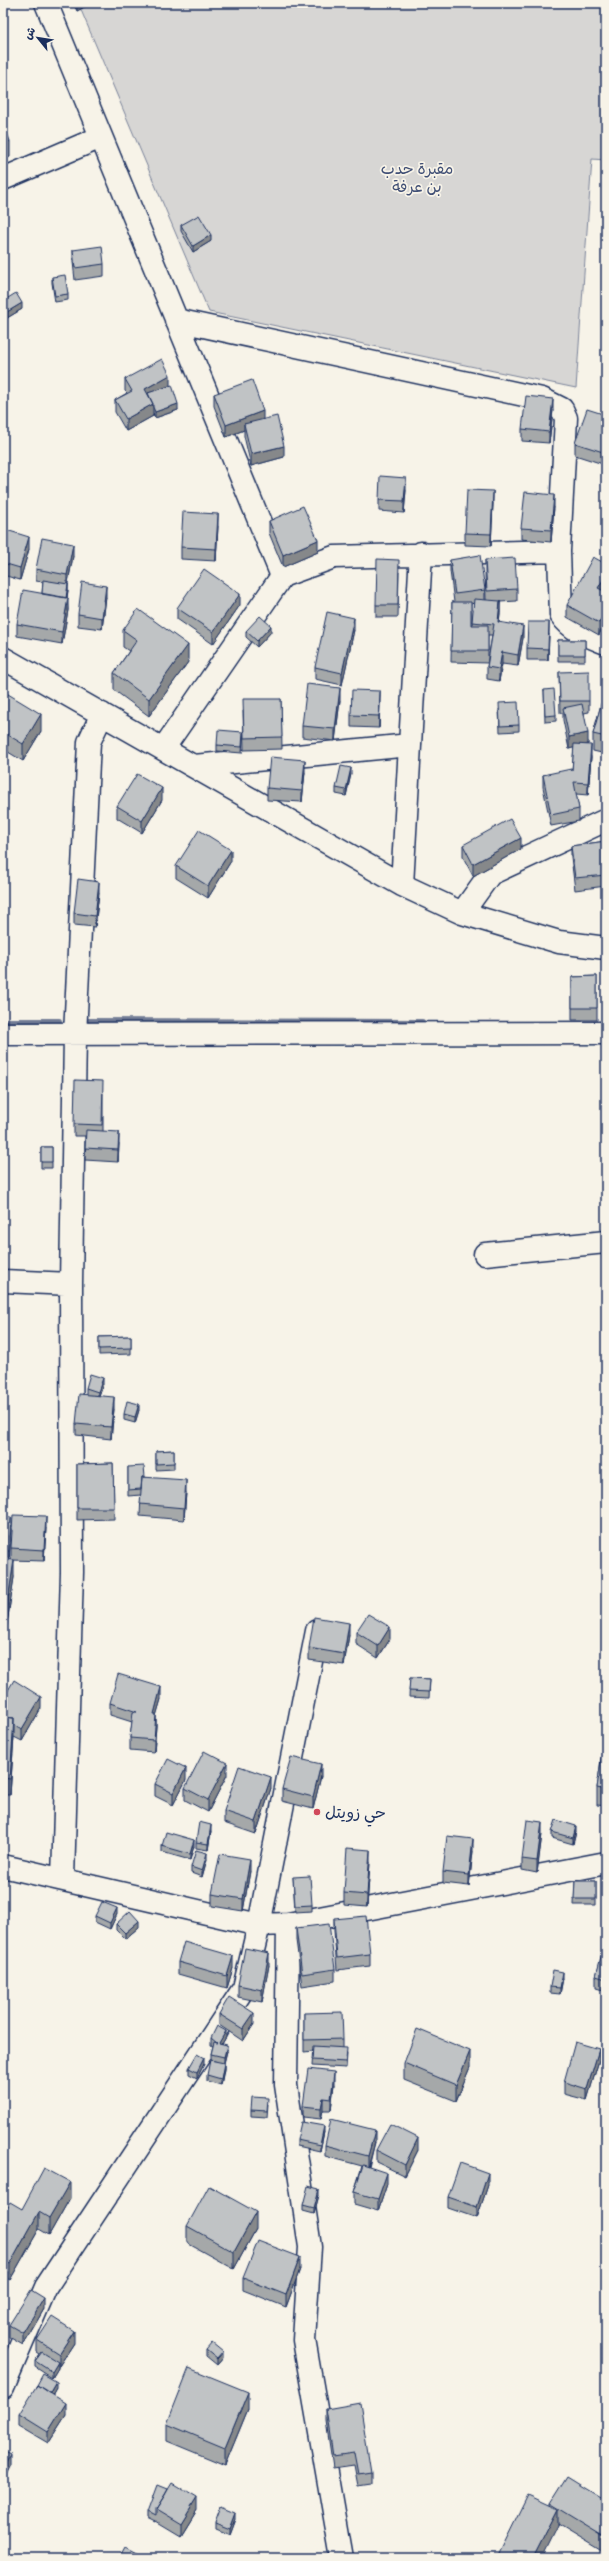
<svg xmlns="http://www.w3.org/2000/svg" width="609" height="2561" viewBox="0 0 609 2561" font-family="Dekko,'Playpen Sans Arabic',sans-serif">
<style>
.green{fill:#d7d6d4;stroke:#798299}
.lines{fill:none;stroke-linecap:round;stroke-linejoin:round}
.stream{stroke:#727c95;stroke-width:6}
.minor-casing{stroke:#1b2f5e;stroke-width:25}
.minor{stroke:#f7f3e8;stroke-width:22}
.wall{fill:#a5a8a9;stroke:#1b2f5e;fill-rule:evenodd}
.shaded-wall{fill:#86888a;stroke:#1b2f5e}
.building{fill:#c0c3c5;stroke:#1b2f5e}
.poi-dot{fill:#d1495b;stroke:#f7f3e8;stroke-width:1.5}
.labels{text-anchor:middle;stroke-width:3.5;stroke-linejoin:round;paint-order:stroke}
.park-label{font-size:16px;fill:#415076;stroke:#f7f3e8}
.poi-label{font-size:16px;fill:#1b2f5e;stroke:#f7f3e8;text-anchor:start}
</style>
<rect width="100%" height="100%" fill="#f7f3e8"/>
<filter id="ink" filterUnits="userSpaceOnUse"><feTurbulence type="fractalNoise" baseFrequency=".025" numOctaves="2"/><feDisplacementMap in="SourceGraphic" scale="8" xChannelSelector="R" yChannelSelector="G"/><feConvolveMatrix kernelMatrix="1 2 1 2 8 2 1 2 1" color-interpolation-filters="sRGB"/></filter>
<g filter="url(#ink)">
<path class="green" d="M78,3h528v157l-14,-1 -16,229 -367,-76z"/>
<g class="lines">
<path class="stream" d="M3,1021h56
M82,1021l340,1"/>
<defs>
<path id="minor" d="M46,3l236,573
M3,179l98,-42
M176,320l366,79 20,10 4,9 -7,133 2,64c11,16 27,21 45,28
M3,658l399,227 60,28 97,29 47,6
M163,749l119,-173 52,-19 225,-6
M194,766l216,-21
M402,885l19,-332
M462,913l28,-39 116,-54
M3,1034l603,-1
M485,1254l121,-12
M3,1281l68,3
M3,1866l256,59 29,-1 318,-61
M63,1879l9,-307 -1,-288 4,-249 14,-293 13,-28
M288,1924l-2,161 24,162 -6,93 38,218
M3,2387l43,-100 198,-299 15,-63 58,-294"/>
</defs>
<use href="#minor" class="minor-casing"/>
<use href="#minor" class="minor"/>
</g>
<path class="wall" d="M73,3h17v1l-13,7z
M181,225l30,16 -18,11 -12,-21z
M73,250l31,14v12l-29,4 -2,-18z
M52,277l16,17v6l-13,2 -3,-19z
M3,301l19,8 -15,9 -4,-6z
M125,379l45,6 8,25 -23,8 -2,-5v3l-27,15 -11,-19v-12l12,-7 -2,-2z
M214,394l49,26 21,37 -33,9 -7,-30v-6l-18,7 -12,-31z
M553,410l-4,33 -27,-2v-12z
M606,415v50l-31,-10v-12z
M406,490l-2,23 -25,-2v-11z
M493,503l-2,43 -26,-1v-12z
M554,507l-3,35 -30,-3v-11z
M269,521l49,31 -35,15 -14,-34z
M218,526l-2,35 -35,-2v-12z
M3,529l26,20 -9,31 -17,-5z
M73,556l-5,27v7l-1,8 1,12 -6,34 -45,-8v-12l25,-30 1,-12 -7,-1v-12z
M450,560l35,30v10h1l-1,-28v-12l32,29v12l-17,1v11l-1,9 24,16 -5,28 -16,-2 -3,17 -12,-2v-12l5,-32h-4v28l-37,-1 1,-60h2l-4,-31zM474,603l-2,22h-1v-21z
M399,572l-1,45h-22v-12z
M603,591l-4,44 -32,-18v-12z
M106,597l-4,32 -24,-3v-12z
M240,605l-27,39 -36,-25v-11z
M123,630l65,32 -39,54 -35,-26v-17l15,-22 -6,-4z
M354,630l-12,55 -27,-6v-12z
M246,631l25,1 -14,15 -11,-10z
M549,634l-1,26h-21v-12z
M558,640h27v21h-27z
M559,672l30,29v11l-5,1 4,31 -2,1 5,12 -3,38 -12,-1 3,15v12l-28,5 -8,-39v-12l29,-4 2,-24 -5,2 -6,-29v-7h-3z
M606,686v68l-13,-3v-17z
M544,690l12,25v6l-11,1z
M3,691l38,40 -18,30 -20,-12z
M281,699l1,50 -38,1 -1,-39z
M340,700l-5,41 -33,-4v-11z
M380,703l-1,25 -28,-1v-12z
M499,709l20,16v6l-19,1z
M243,738l-1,15 -25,-2v-6z
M305,772l-3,30 -35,-2v-12z
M351,774l-5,22 -10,-2v-6z
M162,800l-20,33 -25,-15v-12z
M606,841v45l-31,4 -4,-33v-11z
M463,845l58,4 -48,27 -10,-19z
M231,861l-23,37 -32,-20v-12z
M99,893l-4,34 -21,-2v-12z
M597,976v44h-25v-43z
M103,1093v38l16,13 -1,18 -33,-2 1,-24h-12v-12z
M41,1147h11v21h-11z
M131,1336v18l-32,1v-18z
M103,1384l-4,12 15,13 -3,30 -35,-4v-11l10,-30v-6z
M139,1410l-4,13 -11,-3v-6z
M174,1450v19l-18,1v-19z
M113,1463l1,56 -37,1v-56z
M128,1467l17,10 41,15 -2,28 -44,-4 1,-21 -13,1z
M3,1517l8,12 -2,30 5,18 -10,66h-1z
M46,1528l-2,33 -33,-1v-12z
M356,1632l34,7 -12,19 -22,-14z
M349,1635l-5,30 -35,-5v-12z
M410,1678l20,1 -1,19 -20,-1z
M3,1699l38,9 -19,33 -8,-4 -4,58h-7z
M161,1699l-5,17v10l-2,26 -24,-2v-12l2,-16 -22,-7v-12z
M606,1726v80l-9,-1v-17z
M227,1775l-19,37 -23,-12v-12z
M321,1776l-8,33 -31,-8v-12z
M186,1780l-13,25 -18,-9v-12z
M271,1788l-15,46 -32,-11v-12z
M211,1831l-3,19 -12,-2v-6z
M552,1832h24l-3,12 -21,-6z
M542,1834l-5,39 -15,-3v-11z
M162,1846h32l-4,14 -28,-8z
M473,1851l-4,35 -26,-3v-11z
M207,1859l-5,18 -11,-4v-6z
M370,1862l-3,45 -23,-2v-12z
M250,1871l-7,40 -31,-5v-12z
M293,1877l19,28v6l-17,1z
M575,1881h21v24h-22z
M117,1914l-7,15 -15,-7v-6z
M334,1919l36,35v12l-33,4 -3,-39z
M116,1924l23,3 -14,12 -9,-9z
M296,1928l39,41v12l-33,5 -6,-46z
M606,1942v49l-10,-3v-12z
M178,1962l55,6 -6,20 -49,-14z
M269,1965l-7,37 -24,-5v-12z
M563,1978l-3,16 -10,-1v-6z
M304,2013l39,26v9l4,6 -1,14 -34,-2 1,-15 -9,1z
M219,2014l35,10 -11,17 -24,-16z
M226,2037l-4,7 5,7 -3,12v6l-3,16 -14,-4v-6l11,-13 -7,-2v-6l2,-8 -2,-1v-7z
M599,2060l-12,40 -23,-6v-12z
M404,2063l66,4 -14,34 -52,-21z
M204,2064l-7,14 -8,-4v-6z
M334,2084l-3,26h-8l-2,9 -18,-2v-11z
M268,2104l-1,13 -16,-1v-6z
M324,2132l-4,19 -23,-5v-6z
M375,2142l-6,25 18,17 -9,27 -24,-7v-12l8,-26 -37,-10v-11z
M376,2150h42l-13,26 -29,-14z
M488,2185l-11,33 -29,-10v-11z
M319,2195l-5,19 -11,-3v-6z
M70,2198l-21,37 -10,-6 -29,51 -7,-4v-74l1,9 18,-2z
M187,2226l69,3 -22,40 -47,-26z
M300,2269l-14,38 -43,-17v-12z
M44,2309l-21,36 -14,-8v-12z
M37,2340l37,3 -15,23h-1v2l-6,10 -17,-11v-6l5,-7 -3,-2z
M206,2350l17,8 -6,7 -11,-9z
M57,2388l-4,7 13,20 -18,28 -29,-17v-12z
M248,2409l-23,56 -58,-24v-17z
M326,2409l45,63v12l-13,2 -4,-21 -21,3 -7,-47z
M168,2491l29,19 -16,26 -25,-15v1l-8,-4v-6z
M606,2500v53l-48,-29v2l-8,-20v-3z
M236,2518l-6,16 -15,-6v-6z"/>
<path class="shaded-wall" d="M80,3h10v1l-13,7v-6z
M10,141v16l-7,3v-17z
M211,235v6l-18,11v-6z
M22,303v6l-15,9v-6z
M170,375v12l-22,6v6l-3,-10z
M553,399v11l-4,33v-11z
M153,404v12l-27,15v-12z
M178,404v6l-23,8v-6z
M263,411v12l-19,1v6l-18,7v-12z
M284,446v11l-33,9v-12z
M406,478v12l-2,23v-12z
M493,491v12l-2,43v-12z
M554,495v12l-3,35v-12z
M218,514v12l-2,35v-12z
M29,537v12l-9,31v-12z
M318,540v12l-35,15v-12z
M73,544v12l-6,31v-12z
M606,575v11l-8,14v-12z
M68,584v6l-2,15v-6z
M106,586v11l-4,32v-11z
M240,594v11l-27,39v-12z
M68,598v12l-6,34v-12z
M500,601v12l-2,21v-12z
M606,609v12l-7,14v-12z
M354,618v12l-12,55v-12z
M549,622v12l-1,26v-11z
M271,626v6l-14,15v-6z
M523,626v12l-5,28v-11z
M188,645v17l-39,54v-17z
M502,652v12l-3,17v-12z
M340,688v12l-5,41v-12z
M380,691v12l-1,25v-12z
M41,714v17l-18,30v-17z
M588,733v11l-19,5v-12z
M591,745v12l-3,38v-12z
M305,760v12l-3,30v-11z
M351,768v6l-5,22v-6z
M162,788v12l-20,33v-12z
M521,838v11l-48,27v-12z
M231,850v11l-23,37v-12z
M99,882v11l-4,34v-11z
M119,1132v12l-1,18v-12z
M103,1378v6l-5,14v-6z
M114,1397v12l-3,30v-12z
M139,1404v6l-4,13v-6z
M186,1480v12l-2,28v-12z
M46,1516v12l-2,33v-11z
M11,1517v12l-2,34v-12z
M14,1560v17l-10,66v-16z
M349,1623v12l-5,30v-11z
M390,1627v12l-12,19v-12z
M161,1687v12l-5,17v10l-2,26v-38z
M41,1697v11l-19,33v-12z
M14,1718v17l-4,60v-16z
M227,1763v12l-19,37v-12z
M321,1764v12l-8,33v-12z
M186,1768v12l-13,25v-12z
M271,1777v11l-15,46v-12z
M542,1822v12l-5,39v-12z
M211,1825v6l-3,19v-6z
M576,1826v6l-3,12v-6z
M473,1839v12l-4,35v-11z
M194,1840v6l-4,14v-6z
M370,1850v12l-3,45v-12z
M207,1853v6l-5,18v-6z
M250,1859v12l-7,40v-12z
M117,1908v6l-7,15v-6z
M139,1921v6l-14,12v-6z
M269,1953v12l-7,37v-12z
M233,1956v12l-6,20v-12z
M563,1972v6l-3,16v-6z
M254,2013v11l-11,17v-12z
M226,2031v6l-7,12v-6z
M227,2045v6l-3,12v-6z
M599,2049v11l-12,40v-11z
M470,2051v16l-14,34v-16z
M204,2058v6l-7,14v-6z
M224,2063v6l-3,16v-6z
M334,2072v12l-3,26v-11z
M323,2098v12l-2,9v-11z
M324,2126v6l-4,19v-6z
M375,2130v12l-7,26v-12z
M418,2138v12l-13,26v-11z
M387,2173v11l-9,27v-12z
M488,2173v12l-11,33v-11z
M70,2182v16l-21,37v-17z
M319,2189v6l-5,19v-6z
M4,2203v12l-1,2v-12z
M39,2212v17l-29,51v-16z
M256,2212v17l-22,40v-17z
M300,2257v12l-14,38v-12z
M4,2282v17l-1,2v-17z
M44,2298v11l-21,36v-12z
M74,2331v12l-15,23v-12z
M223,2352v6l-6,7v-6z
M58,2362v6l-6,10v-6z
M57,2382v6l-8,15v-6z
M248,2392v17l-23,56v-17z
M66,2403v12l-18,28v-11z
M11,2454v12l-8,16v-12z
M197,2498v12l-16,26v-12z
M558,2509v17l-16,32h-9z
M236,2512v6l-6,16v-6z"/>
<path class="building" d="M3,122l7,19 -7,2z
M199,215l12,20 -18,11 -12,-21z
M102,246l2,18 -29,4 -2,-18z
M65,275l3,19 -13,2 -3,-19z
M16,293l6,10 -15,9 -4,-6v-5z
M162,359l8,16 -25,14 8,15 -27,15 -11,-19 17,-9 -7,-12z
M252,380l11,31 -37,14 -12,-31z
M172,385l6,19 -23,8 -2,-5v-3l-5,-11z
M526,396l27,3 -4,33 -27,-3z
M587,409l19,6v38l-31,-10z
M277,416l7,30 -33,8 -7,-30z
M380,476l26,2 -2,23 -25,-1z
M467,490l26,1 -2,43 -26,-1z
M525,492l29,3 -3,35 -30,-2z
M303,506l15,34 -35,15 -14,-34z
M183,512l35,2 -2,35 -35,-2z
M3,529l26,8 -9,31 -17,-5z
M42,538l31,6 -6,31 -31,-6z
M480,555l5,35 -30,4 -5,-34z
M593,557l13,7v11l-8,13 8,4v17l-7,14 -32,-18z
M515,558l2,31 -30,2 -2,-31z
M377,559l22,1 -1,45h-22z
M204,569l36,25 -27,38 -36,-24z
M43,580l25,4 -2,14 -24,-4z
M82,582l24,4 -4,32 -24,-4z
M23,590l45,8 -6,34 -45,-8z
M474,599l26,2 -2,21 25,4 -5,29 -16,-3 -3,17 -12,-2 7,-43 -22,-2z
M452,602h19v23h17v26h-37z
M138,609l50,36 -39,54 -35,-26 23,-33 -14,-10z
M327,612l27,6 -12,55 -27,-6z
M260,616l11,10 -14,15 -11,-10z
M528,622h21l-1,27 -21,-1z
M558,640h27v15h-27z
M589,671v30h-29l-1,-29z
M307,684l33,4 -5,41 -33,-3z
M606,686v51l-13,-3z
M554,689l2,26 -11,1 -1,-26z
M352,690l28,1 -1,25 -28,-1z
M3,691l38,23 -18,30 -20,-12z
M243,699h38l1,38 -38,1z
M518,702l1,23 -19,1 -1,-23z
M582,704l6,29 -19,4 -6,-29z
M218,730l25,2 -1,15 -25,-2z
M574,744l17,1 -3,38 -14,-1 5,27 -28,6 -8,-40 28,-6 1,2z
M270,757l35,3 -3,31 -35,-3z
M341,766l10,2 -5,22 -10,-2z
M137,774l25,14 -20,33 -25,-15z
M510,819l11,19 -48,26 -10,-19z
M199,830l32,20 -23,36 -32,-20z
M606,841v34l-31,3 -4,-32z
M78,879l21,3 -4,34 -21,-3z
M597,976v32h-25v-31z
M75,1080l28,1 -1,44 -28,-1z
M86,1130l33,2 -1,18 -33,-2z
M41,1147h11v15h-11z
M131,1336v12l-32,1v-12z
M90,1374l13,4 -5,14 -12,-4z
M79,1394l35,3 -3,30 -35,-3z
M127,1401l12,3 -4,13 -11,-3z
M174,1450v13l-18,1v-13z
M113,1463l1,45h-37v-44z
M144,1466l1,11h-3l-1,12 -13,1v-23z
M142,1477l44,3 -2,28 -44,-4z
M13,1515l33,1 -2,34 -33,-2z
M3,1517h8l-2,34h-6z
M3,1559l11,1 -10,67 -1,-1z
M368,1614l22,13 -12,19 -22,-14z
M314,1617l35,6 -5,31 -35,-6z
M118,1674l43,13 -7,27h2l-2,26 -24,-2 3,-26h4l-27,-9z
M410,1678l20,1 -1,13 -20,-1z
M14,1680l27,17 -19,32 -8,-4v-7l-11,-1v-18z
M3,1717l11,1 -4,61 -7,-1z
M606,1726v64l-9,-2z
M204,1751l23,12 -19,37 -23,-12z
M291,1757l30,7 -8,33 -31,-8z
M168,1759l18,9 -13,25 -18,-9z
M239,1766l32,11 -15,45 -32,-11z
M527,1820l15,2 -5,39 -15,-2z
M556,1820l20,6 -3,12 -21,-6z
M199,1822l12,3 -3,19 -12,-2z
M166,1832l28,8 -4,14 -28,-8z
M447,1836l26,3 -4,36 -26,-3z
M347,1848l23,2 -3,45 -23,-2z
M196,1850l11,3 -5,18 -11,-4z
M220,1854l30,5 -7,40 -31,-5z
M310,1876l2,29 -17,1 -2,-29z
M575,1881h21v18h-22z
M102,1902l15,6 -7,15 -15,-7z
M130,1911l9,10 -14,12 -9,-9z
M366,1916l4,38 -33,4 -3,-39z
M329,1924l6,45 -33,5 -6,-46z
M605,1941l1,1v37l-10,-3z
M184,1942l49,14 -6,20 -49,-14z
M245,1948l24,5 -7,37 -24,-5z
M553,1970l10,2 -3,16 -10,-1z
M229,1997l25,16 -11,16 -24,-15z
M342,2012l1,27 -39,1v-27z
M217,2026l9,5 -7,12 8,2 -3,12 -13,-3 3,-12 3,1 -6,-5z
M417,2029l53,22 -14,34 -52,-22z
M575,2042l24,7 -12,40 -23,-7z
M313,2046l34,2 -1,14 -34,-2z
M197,2054l7,4 -7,14 -8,-4z
M210,2060l14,3 -3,16 -14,-4z
M308,2069l26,3 -3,27 -8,-1 -2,10 -18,-2z
M252,2097l16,1 -1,13 -16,-1z
M331,2119l44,11 -7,26 -43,-11z
M301,2122l23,4 -4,19 -23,-5z
M390,2124l28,14 -13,27 -29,-15z
M460,2163l28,10 -11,34 -29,-10z
M363,2165l24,8 -9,26 -24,-7z
M44,2168l26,14 -21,36 -10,-6 -29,52 -7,-5v-45l7,-12 12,7z
M209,2186l47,26 -22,40 -47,-26z
M308,2186l11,3 -5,19 -11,-3z
M258,2241l42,16 -14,38 -43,-17z
M31,2290l13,8 -21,35 -14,-8z
M52,2317l22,14 -15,23 -22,-14z
M212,2343l11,9 -6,7 -11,-9z
M42,2352l16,10 -6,10 -17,-11z
M189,2368l59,24 -23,56 -58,-24z
M43,2374l14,8 -7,12 -13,-9 -1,2z
M37,2385l29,18 -18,29 -29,-18z
M360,2403l11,69 -13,2 -4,-21 -21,3 -7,-47z
M3,2450l8,4 -8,16z
M567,2476l39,24v37l-56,-34z
M172,2483l25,15 -16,26 -25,-15z
M158,2485l10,4 -3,6 -9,14v7l-8,-4z
M528,2495l30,14 -25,49h-36z
M221,2506l15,6 -6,16 -15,-6z
M126,2547l21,11h-27z
M357,2555l13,3h-14z"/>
</g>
<circle class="poi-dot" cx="317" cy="1812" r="4"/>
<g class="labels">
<g class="park-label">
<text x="417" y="174">مقبرة حدب<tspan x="417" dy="18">بن عرفة</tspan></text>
</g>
<g class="poi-label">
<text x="325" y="1818">حي زويتل</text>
</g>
</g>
<rect width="609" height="2561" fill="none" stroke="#f7f3e8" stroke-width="16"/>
<rect x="8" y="8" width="593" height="2545" fill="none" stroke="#1b2f5e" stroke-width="1.5" filter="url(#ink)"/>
<g transform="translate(38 38) rotate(300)" stroke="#f7f3e8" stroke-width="3" paint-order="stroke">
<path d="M0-3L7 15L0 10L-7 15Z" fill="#1b2f5e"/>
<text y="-6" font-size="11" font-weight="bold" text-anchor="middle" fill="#1b2f5e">ش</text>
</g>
</svg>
